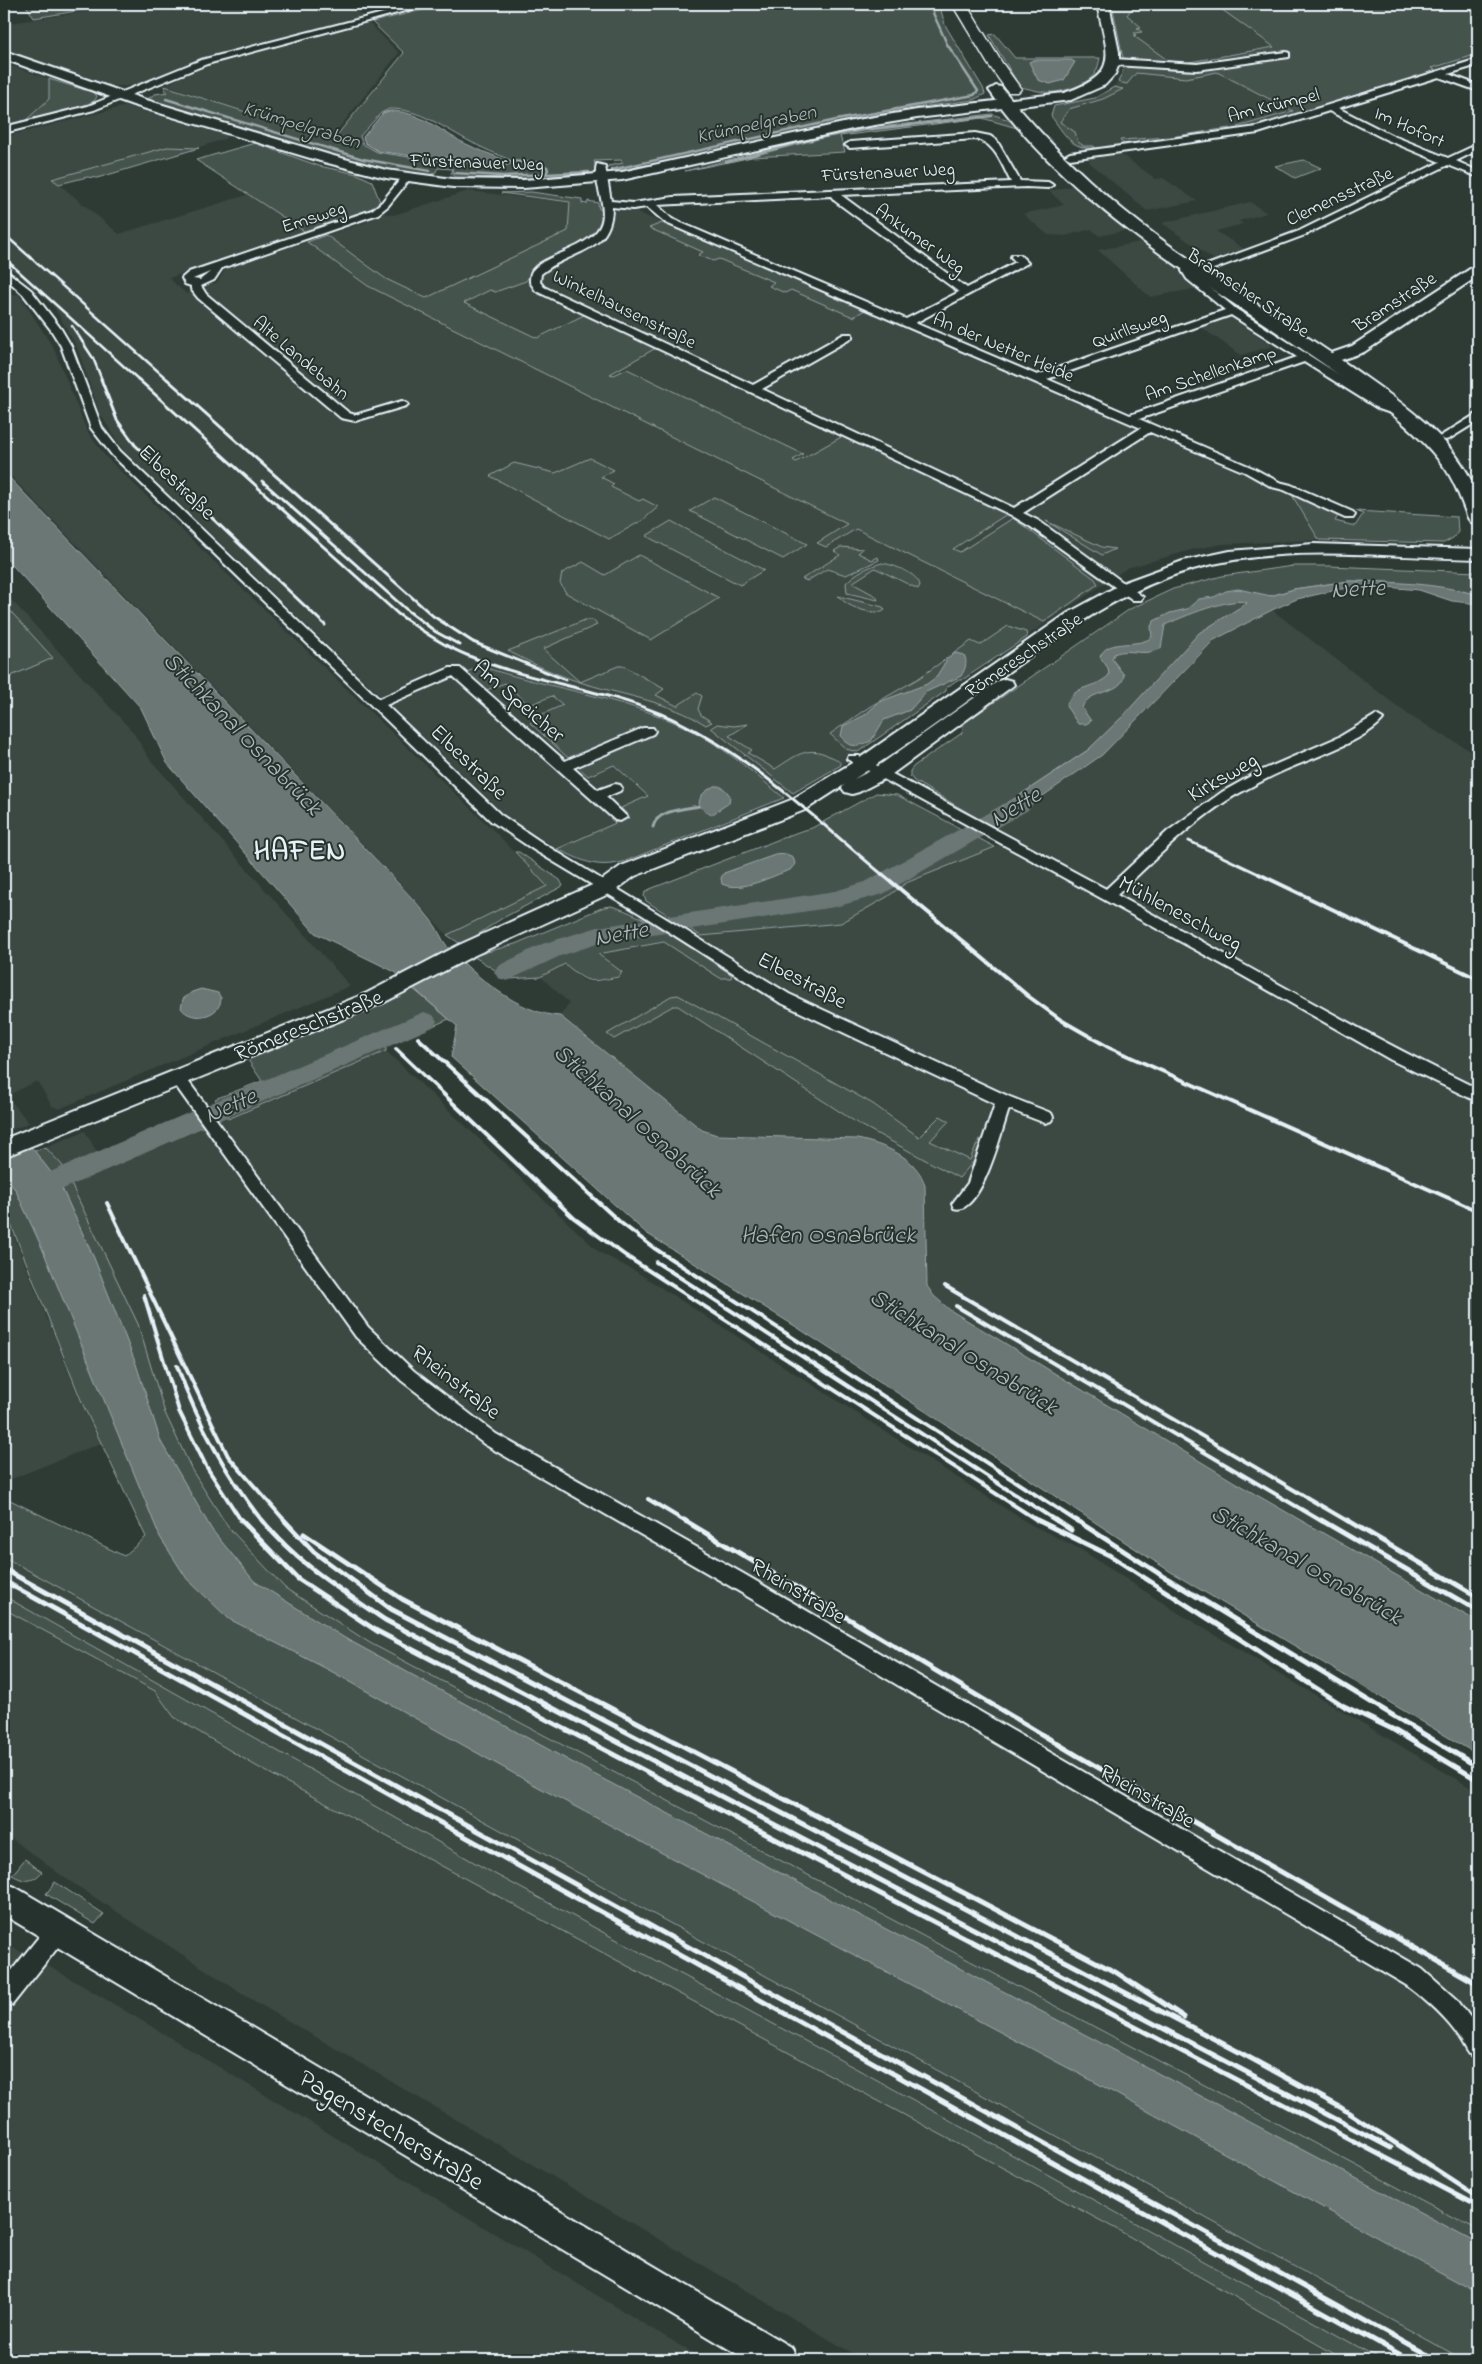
<svg xmlns="http://www.w3.org/2000/svg" width="1482" height="2364" viewBox="0 0 1482 2364" font-family="'Indie Flower',sans-serif">
<style>
.built{fill:#3b4843}
.green{fill:#45524e;stroke:#96a2a3;fill-rule:evenodd}
.water{fill:#6b7775;stroke:#9da8a9}
.lines{fill:none;stroke-linecap:round;stroke-linejoin:round}
.stream-far1{stroke:#9da8a9;stroke-width:2.5}
.stream{stroke:#9da8a9;stroke-width:3}
.river{fill:#6b7775;fill-rule:evenodd}
.street-casing{stroke:#e8f1f8;stroke-width:4}
.secondary-casing{stroke:#e8f1f8;stroke-width:4}
.primary-casing{stroke:#e8f1f8;stroke-width:4}
.highway-casing{stroke:#e8f1f8;stroke-width:3}
.street{fill:#26332d;fill-rule:evenodd}
.secondary{fill:#26332d;fill-rule:evenodd}
.primary{fill:#26332d;fill-rule:evenodd}
.highway{fill:#26332d;fill-rule:evenodd}
.rail-far3{stroke:#e8f1f8;stroke-width:2.5}
.rail-far2{stroke:#e8f1f8;stroke-width:3}
.rail-far1{stroke:#e8f1f8;stroke-width:4}
.rail{stroke:#e8f1f8;stroke-width:5}
.labels{text-anchor:middle;stroke-width:4;stroke-linejoin:round;paint-order:stroke}
.far-street-label{font-size:19px;fill:#e8f1f8;stroke:#26332d}
.far-water-label{font-size:20px;font-style:italic;fill:#b0babd;stroke:#26332d}
.street-label{font-size:22px;fill:#e8f1f8;stroke:#26332d}
.water-label{font-size:24px;font-style:italic;fill:#b0babd;stroke:#26332d}
.near-street-label{font-size:26px;fill:#e8f1f8;stroke:#26332d}
.district-label{font-size:28px;font-weight:bold;letter-spacing:1px;fill:#e8f1f8;stroke:#26332d}
</style>
<rect width="100%" height="100%" fill="#2e3b35"/>
<filter id="ink" filterUnits="userSpaceOnUse"><feTurbulence type="fractalNoise" baseFrequency=".02" numOctaves="2"/><feDisplacementMap in="SourceGraphic" scale="10" xChannelSelector="R" yChannelSelector="G"/><feConvolveMatrix kernelMatrix="1 2 1 2 8 2 1 2 1" color-interpolation-filters="sRGB"/></filter>
<g filter="url(#ink)">
<path class="built" d="M135,4h215l13,13 -166,43 -59,24 -12,2h-11l-88,-27 -23,-10v-25z
M1112,4h366v56l-221,66 -172,23 -13,-5 -21,-28 3,-10 41,-8 19,-11 9,-13v-16z
M369,23l30,30 -69,86 -164,-54 36,-19z
M4,63l45,16v20l-24,22 -21,5z
M126,106l101,29 -2,4 -29,9 -29,-1 -114,32 66,55 131,-40 57,39 -138,45 17,16 32,-12 8,-14 140,-46 17,-9 11,2 74,-24 164,19 660,285 27,45 -96,4 -28,5 -68,19 -165,112h-5l-11,8v3l-105,74 -57,33 -47,-39 -55,-32 -36,-15 -166,-46 25,17 24,22 23,-9 11,10 -25,10 -8,7 58,53 26,-11 35,31 -27,12 8,8 -73,33 -52,-34 -381,-364 -24,-37 -23,-66 -23,-41 -50,-45v-119l4,-1 -4,-5z
M1118,152l38,27 7,-1 34,23 -50,10 -58,-49 1,-4 6,-3z
M1081,184l52,45 -34,7 -8,-7 -26,7 -17,-1 -25,-21 41,-9 -15,-14z
M1250,202l17,11 -28,8 4,3 -27,7 31,20 -25,9 -9,-1 -51,-36z
M1146,241l34,29 19,18 -49,9 -52,-47z
M19,294l35,55 33,82 19,26 386,372 56,57 -101,49 -56,-61 -387,-405v-153l4,-21z
M1222,311l51,35 -32,9 -49,-34z
M4,592l129,140 16,26 201,228 -291,123 -7,-3 -15,-25 -30,15 22,27 -25,10z
M1272,610l138,106 68,39v867l-237,-136 -291,-176 -16,-14 -7,-10 -2,-100 -2,-9 -5,-8 -14,-11 -187,-23 -15,-5 -142,-114 9,-13 -28,-26 24,-13 18,16 8,2 28,-4 3,-6 -23,-18 130,-22 158,-35 19,-14 108,-44 -22,-12 35,-20 75,-52 112,-115z
M386,1051l213,201 36,19 393,252 52,26 100,65 298,178v438l-1108,-587 -85,-55 -57,-61 -35,-55 -28,-59 -103,-248 -17,-18 40,-16 21,38z
M4,1212l78,193 19,38 -97,39z
M4,1557l1460,803h-82l-512,-284 -377,-203 -489,-277z
M4,1609l151,82 19,26 82,49 862,464 227,130h-481l-618,-364 -184,-120 -58,-43z
M4,1943l57,30 95,56 548,331h-700z"/>
<path class="green" d="M25,4h95l-86,14z
M521,4h217v2l202,1 5,18 38,63 2,6 -12,6 -66,9 -72,14 -139,33 -83,15 -5,-5 15,-3 -2,-3 -27,1 3,9 -5,3 -66,5 -71,-1 -4,-3 2,-5 -15,-1 -3,5 -6,2 -43,-6 -2,1 -55,-13 -183,-57 9,-6 13,-2 -3,-2v-4l168,54 71,-87 -32,-31 72,-17 66,1zM389,109c30,-1 56,20 82,33 13,7 26,12 39,18l1,4c-11,4 -28,7 -40,1 -4,-3 -5,-4 -10,-5l-5,6 3,-6 -25,1 -57,-9 -14,-8 -3,-8 21,-23z
M1112,4h25l3,2 -7,1 -6,8 14,12 -4,1 5,4 -8,1 2,2 -2,1 39,28 -50,-6z
M1214,4h264v50l-46,14 7,4 -139,42 -60,16 -3,-3 56,-16 -76,-39 -31,6 -50,-5 -9,11 -9,-2 7,-16c28,-1 57,10 84,2l-8,-4h-23l96,-17z
M995,34l20,24h85c-1,4 -2,11 -5,15 -8,13 -37,21 -51,19 -8,-1 -17,-4 -24,-5l-31,-52z
M49,79l46,14 2,4 -3,4 -9,4 -60,16 24,-22z
M1114,87l9,2 -20,10 -34,10 -9,13 15,10 3,10 6,4h10l1,2c-24,2 -31,-15 -44,-32l3,-10 41,-8z
M992,114l19,7 6,7 -35,-10 -142,18 5,16 -93,5 -67,14 134,-34 45,-8z
M1229,128l3,3 -109,13 -3,-4 50,-3z
M255,143l64,23 38,8 15,7 8,21 -15,12 -58,19 -111,-73z
M167,147l32,1 -102,30 -10,-1 -28,7 -7,-5z
M1304,160l17,8 -26,10 -20,-12z
M531,192l51,7v4l5,1 1,-3 10,2 1,6h3v16l-6,11 -64,36 -6,9 -31,11 -5,-2 -26,13 73,35 47,-23 72,33 -46,26 4,1 13,-6 176,85 -10,6 3,2 47,-26 164,78 -54,35 7,3 53,-34 82,61 3,5 -54,38 -188,-93 -30,18 -9,-4 30,-19 -479,-238 -61,-44 19,-7 60,44 40,19 142,-67 2,-29 -69,-9z
M662,223l199,85 4,2 -12,7 -62,-27 -6,3 -16,-7 5,-4 -55,-23 -6,2 -15,-6 5,-3 -54,-24z
M590,458l24,12 -13,7 13,7 -3,3 28,14 4,-2 15,8 -15,13 -34,19 -119,-63 24,-13 41,10z
M1294,493l45,21 -4,7 20,5 8,-12 -7,-3 101,6 1,15 -5,6 -9,5 -125,-3 -27,-45z
M714,497l93,47 -24,15 -93,-48z
M671,521l93,49 -24,15 -94,-49z
M1046,521l56,26 13,2 -13,6z
M841,547l22,2 -5,4 14,7 6,-3 1,3 -33,15 -19,-6 -20,12 -5,-2 38,-24 -6,-4z
M639,555l80,43 -68,42 -85,-47 -6,-10 2,-10 21,-11 22,13z
M882,563c12,2 35,10 38,22l-2,4 -43,-21 -23,15 24,13 2,4 -31,-7 -1,-10c10,-11 22,-16 36,-20z
M1293,566h36l149,6v23l-13,-3 -78,-10 -38,-1 -55,8 -47,14 -159,147 -74,49 -35,20 -65,-38 -4,-5v-5l4,-5 48,-33 2,-10 166,-114 43,-20 49,-13z
M838,596l45,11 2,3 -3,2c-16,1 -33,-4 -44,-16z
M4,604l49,54 -49,21z
M585,620h8l4,5 -54,24 37,33 38,-16h6l40,23 -8,6 21,11 20,-13 5,3 -4,13 3,6 11,7 -6,3c-37,-23 -79,-29 -120,-41 -27,-8 -53,-20 -78,-33z
M1008,626l18,6 1,5 -65,43h-5l-11,8v3l-88,61 -12,-3 -16,-15 39,-27 50,-29 52,-37 9,4z
M480,666c70,23 153,32 218,68 32,18 58,41 86,64l-161,64c-29,7 -41,-2 -66,-13l72,-32 -8,-9 27,-12 -34,-31 -26,11 -58,-53 8,-7 25,-11 -11,-9 -23,9 -24,-22 -21,8 -19,-18z
M717,724l17,2 14,-2 -19,12 23,14 -4,3 27,16c18,-11 32,-25 54,-13 6,2 10,4 12,9l-48,28 -82,-65z
M876,793l21,2 98,52 -89,36 -19,14 -46,26 -140,13 -55,-35 -2,-5 1,-4 5,-3 148,-57 14,-4z
M515,852h4l41,28 3,6 -62,33 -39,26 -15,-10 100,-49z
M611,906c36,9 88,48 121,69l-1,3h-11l-56,-36 -66,12 24,18 -3,5c-32,5 -29,8 -54,-13l-25,13 -31,2 -36,-23 42,-12 89,-37z
M412,988l37,31 -63,27v5l-158,68 -13,-20 47,-18 -14,-21 133,-56z
M678,995l195,109 46,33 21,-21 9,5 -19,20 40,19 9,-21 4,1 -9,21 -15,17 -102,-55 -179,-117h-5l-59,33 -7,-5 64,-38z
M45,1147l17,18 76,159 27,89 28,59 35,55 57,61 85,55 1108,587v130h-14l-1460,-803v-60l120,59 22,-19 -63,-132 -79,-198v-43z
M4,1596l489,277 377,203 512,284h-37l-227,-130 -862,-464 -82,-49 -19,-26 -151,-82z
M25,1859l17,13c-10,11 -17,10 -30,3z
M55,1882l49,32 -9,10 -49,-30z"/>
<path class="water" d="M1034,60h37l4,2 -11,18 -14,4 -12,-4 -9,-18z
M389,111c29,-1 51,20 75,32 14,7 29,12 43,18l1,3 -18,3 -40,-10 -17,2 -55,-8 -13,-8 -2,-6 20,-24z
M4,472l381,397c15,17 32,33 46,51 7,8 10,19 16,26 26,29 73,68 113,70l142,114 15,5 140,4c26,5 62,19 68,47l2,100 7,10 16,14 291,176 237,136v133l-304,-181 -376,-246 -152,-95 -195,-176 6,-31 -62,-54 -80,-39 -148,-170 -26,-55 -137,-152z
M1349,581c44,1 87,2 129,14v9l-26,-3 -33,-11 -43,-4 -35,3 -44,10 -25,11 -58,30 -112,115 -75,52 -35,20 -13,-8 35,-20 74,-49 34,-33 77,-84 48,-30c-12,-8 -68,15 -82,22l-4,23c-16,10 -32,-1 -47,6l-2,5 12,16c-2,21 -36,13 -42,33l9,13 -5,3h-8l-12,-18c8,-23 29,-16 43,-31l-1,-7 -8,-11c7,-20 38,-8 52,-20l-1,-11 3,-5 16,-8 17,-4 12,-10 15,-2 12,-6 12,-2 33,7 23,-7z
M955,653l9,2c4,7 1,15 -3,21l-35,16 -16,18 -26,10 -13,21 -13,5 -7,-1 -6,-3 -4,-6 2,-10 22,-11 14,-13 48,-18 9,-7 12,-19z
M714,786c8,-1 12,4 16,10l-1,7 -18,12 -12,-9c0,-12 6,-14 15,-20z
M786,854l7,3 2,7 -5,6c-19,6 -48,23 -68,14l-1,-6 3,-5 51,-18z
M201,989l17,4 3,5c0,19 -30,25 -40,10l2,-9 9,-7z
M26,1140l34,44 34,74 42,106 25,78 51,88 42,51 89,56 245,134 890,472v50l-387,-213 -322,-170 -240,-128 -200,-112 -100,-51 -42,-40 -27,-42 -118,-289 -27,-59 -11,-12v-29z"/>
<g class="lines">
<path class="stream-far1" d="M166,99l197,60 67,12
M507,161l33,2 7,4 1,3 -3,4
M726,162l93,-24 44,-8 129,-14
M611,170l225,-50 138,-25 4,-4 -31,-47 -18,-40
M454,173l49,3 86,-4"/>
<path class="stream" d="M653,827c3,-17 32,-18 46,-21"/>
<path class="river" d="M1020,798l8,2 4,5 -4,5 -145,84 -48,13 -235,36 -40,13 -53,25 -9,-3 -4,-6 4,-6 44,-22 56,-17 237,-36 30,-9 147,-82z
M424,1012l9,3 4,6 -4,6 -386,169 -10,3 -10,-3 -4,-7 4,-7z"/>
<defs>
<path id="street" d="M418,4h13l-224,60 -113,46 -90,23v-6l84,-21 113,-46z
M1286,52l3,1v4l-92,13 -83,-5 -4,-3 4,-3 83,5z
M1478,59v6l-30,9 30,11v6l-39,-14 -101,31 53,27 57,23 30,-14v6l-22,11 22,10v6l-30,-12 -143,70 -94,35 -5,-3 1,-2 92,-34 141,-69 -55,-23 -56,-28 -71,22 -188,26 -5,-3 5,-3 187,-26z
M975,133l15,3 7,5 23,40 28,1 5,3 -5,3 -22,-1 -185,8 126,93 49,-26 -5,-5 1,-2h8l8,8 -113,60 122,52 188,-65 -38,-31 -5,-8 1,-5 5,-3 4,1 3,11 41,34 151,96 21,9 -6,3 -23,-8 -75,-47 -165,57 114,49 26,14 12,3 62,27 2,3 -2,3h-8l-61,-28 -12,-3 -27,-15 -95,-40 -127,81 16,8 104,76 -2,3h-8l-102,-73 -20,-12 -475,-224 -6,-9c0,-4 0,-8 2,-11 12,-16 49,-20 65,-40 16,-19 -6,-49 0,-67l8,2 6,35 22,2 40,-6 338,-15c-9,-17 -16,-40 -36,-43l-125,9 -5,-3 5,-3zM831,196l4,5 124,91 -53,27 -234,-100 -15,-14zM612,207l21,2 14,-2 19,16 475,205 -127,80 -252,-119 90,-51v-4h-8l-91,51 -209,-98 -4,-5 1,-8c28,-24 71,-20 71,-67zM1231,315l66,42 -167,58 -83,-36z
M406,175l3,1v4l-21,26 -10,8 -156,54 -8,12 -13,6 5,8 143,119 6,2 47,-14 6,3 -2,2 -51,15 -14,-3 -143,-120 -7,-9v-3l-6,-2 -3,-6 7,-6 183,-62 10,-8 21,-26zM210,272l-10,8 -7,-1z
M4,269l27,21 30,39 10,17 31,82 18,23 259,248 71,-31h10l105,93 78,-33h10l2,3 -2,3 -80,34 25,22 17,-6 5,1 2,3 -2,3 -14,6 21,20 -7,4 -5,-1 -162,-144 -67,29 115,110 43,29 245,150 221,103 41,16 2,4 -2,4 -6,2 -36,-14c-7,20 -28,108 -55,99l-2,-4 16,-21 27,-79 -216,-102 -138,-88 -107,-64 -43,-29 -379,-366 -21,-27 -30,-82 -10,-16 -28,-36 -19,-17z
M1478,413v8l-29,18 -4,1 -6,-3z
M1376,715l7,4c-16,21 -73,40 -98,51 -18,8 -35,17 -51,26 -44,27 -80,64 -117,99 121,65 238,135 361,194v13l-87,-42 -155,-88 -389,-213 2,-3h10l247,133 62,-58 54,-39 36,-20 83,-36z
M178,1072l5,2 185,253 46,44 82,63 246,139 680,396 36,32 20,27v32c-10,-4 -11,-11 -17,-20 -14,-22 -34,-39 -55,-55l-678,-400 -244,-141 -82,-63 -46,-44 -183,-255 -3,-4 3,-4z
M58,1920l8,3 3,7 -3,7 -54,68 -8,3v-28l46,-57z"/>
<path id="secondary" d="M1097,4h12l10,48v12l-4,10 -10,11 -34,15 -154,18 -60,10 -235,52 -98,8 -71,-1 -67,-9 -66,-17 -187,-56 -129,-46v-8l139,48 187,56 56,15 67,9 71,1 98,-8 235,-52 60,-10 147,-17c58,-19 43,-39 33,-89z
M1478,266v10l-114,76 -35,12 -6,-2 -2,-3 2,-3 29,-10 121,-79z
M1313,544l165,5v10c-94,-2 -193,-16 -285,10 -64,18 -115,54 -168,91 -57,40 -112,82 -171,119l20,-10 124,-88 7,-2 7,2 2,4 -126,92 -29,15 -7,2 -7,-2 -3,-4 2,-3 -39,25 -170,66 -22,16 -138,63 -92,48 -379,154v-18l363,-146 92,-48 140,-63 22,-16 170,-66 66,-40 211,-147 57,-31 58,-21 47,-10z
M4,1883l11,4 777,461 6,12h-51l-743,-445z"/>
<path id="primary" d="M996,86l5,1c42,51 88,97 140,137 67,52 141,94 210,143 46,33 106,70 126,127 3,8 1,21 1,30l-7,-2 -3,-4c-7,-18 -14,-39 -26,-54 -27,-36 -64,-61 -100,-87 -45,-32 -91,-62 -138,-93 -79,-53 -160,-115 -215,-194z"/>
<path id="highway" d="M952,4h14l36,59 19,26 -3,3h-10l-20,-28z"/>
</defs>
<use href="#street" class="street-casing"/>
<use href="#secondary" class="secondary-casing"/>
<use href="#primary" class="primary-casing"/>
<use href="#highway" class="highway-casing"/>
<use href="#street" class="street"/>
<use href="#secondary" class="secondary"/>
<use href="#primary" class="primary"/>
<use href="#highway" class="highway"/>
<path class="rail-far3" d="M4,234l164,146
M4,258l135,122
M72,326l21,32 9,22"/>
<path class="rail-far2" d="M101,379l16,41 18,25 190,180
M138,379l260,235c23,16 45,32 71,42 62,26 130,32 192,58 82,34 154,105 222,161
M167,379l266,237 40,26 93,38
M262,481l145,129 29,22 24,13
M1189,841l72,34"/>
<path class="rail-far1" d="M882,874l146,122 33,24 49,28 368,163
M1259,874l219,105
M418,1038l203,185 33,25 424,274
M396,1049l178,169 52,38 414,266
M107,1203l121,253 58,66
M656,1262l402,260
M945,1286l404,236
M144,1295l35,116 27,55 36,56
M956,1306l367,216
M177,1366c21,57 48,108 86,156
M648,1499l38,23"/>
<path class="rail" d="M241,1520l57,59 79,52 1101,575
M262,1520c37,45 76,68 123,100l1006,528
M284,1520l30,32 77,57 850,444 99,54 138,90
M684,1520l394,236 400,228
M1037,1520l72,35 235,151 48,23 86,51
M1056,1520l15,10
M1076,1520l82,53 320,194
M1321,1520l157,91
M1347,1520l131,77
M304,1534l98,65 715,374 67,44
M4,1569l1433,791
M4,1581l1406,779"/>
</g>
</g>
<g class="labels">
<g class="far-street-label">
<text transform="translate(1273 104) rotate(-14)" y="7">Am Krümpel</text>
<text transform="translate(1410 126) rotate(24)" y="7">Im Hofort</text>
<text transform="translate(477 161) rotate(2)" y="7">Fürstenauer Weg</text>
<text transform="translate(888 171) rotate(-3)" y="7">Fürstenauer Weg</text>
<text transform="translate(1339 195) rotate(-25)" y="7">Clemensstraße</text>
<text transform="translate(313 216) rotate(-18)" y="7">Emsweg</text>
<text transform="translate(921 238) rotate(36)" y="7">Ankumer Weg</text>
<text transform="translate(1249 292) rotate(34)" y="7">Bramscher Straße</text>
<text transform="translate(1394 301) rotate(-33)" y="7">Bramstraße</text>
<text transform="translate(625 308) rotate(26)" y="7">Winkelhausenstraße</text>
<text transform="translate(1129 328) rotate(-20)" y="7">Quirllsweg</text>
<text transform="translate(1004 346) rotate(23)" y="7">An der Netter Heide</text>
<text transform="translate(302 357) rotate(40)" y="7">Alte Landebahn</text>
<text transform="translate(1210 372) rotate(-19)" y="7">Am Schellenkamp</text>
<text transform="translate(1023 654) rotate(-34)" y="7">Römereschstraße</text>
</g>
<g class="far-water-label">
<text transform="translate(756 123) rotate(-12)" y="7">Krümpelgraben</text>
<text transform="translate(302 124) rotate(17)" y="7">Krümpelgraben</text>
</g>
<g class="street-label">
<text transform="translate(178 481) rotate(44)" y="8">Elbestraße</text>
<text transform="translate(520 700) rotate(41)" y="8">Am Speicher</text>
<text transform="translate(470 761) rotate(44)" y="8">Elbestraße</text>
<text transform="translate(1222 776) rotate(-30)" y="8">Kirksweg</text>
<text transform="translate(1181 912) rotate(28)" y="8">Mühleneschweg</text>
<text transform="translate(803 979) rotate(28)" y="8">Elbestraße</text>
<text transform="translate(308 1024) rotate(-22)" y="8">Römereschstraße</text>
<text transform="translate(457 1381) rotate(38)" y="8">Rheinstraße</text>
<text transform="translate(799 1590) rotate(31)" y="8">Rheinstraße</text>
<text transform="translate(1148 1795) rotate(30)" y="8">Rheinstraße</text>
</g>
<g class="water-label">
<text transform="translate(1358 588) rotate(-3)" y="8">Nette</text>
<text transform="translate(243 733) rotate(46)" y="8">Stichkanal Osnabrück</text>
<text transform="translate(1015 806) rotate(-31)" y="8">Nette</text>
<text transform="translate(621 933) rotate(-10)" y="8">Nette</text>
<text transform="translate(230 1105) rotate(-24)" y="8">Nette</text>
<text transform="translate(638 1120) rotate(42)" y="8">Stichkanal Osnabrück</text>
<text x="828" y="1242">Hafen Osnabrück</text>
<text transform="translate(964 1351) rotate(32)" y="8">Stichkanal Osnabrück</text>
<text transform="translate(1307 1564) rotate(30)" y="8">Stichkanal Osnabrück</text>
</g>
<g class="near-street-label">
<text transform="translate(392 2129) rotate(31)" y="9">Pagenstecherstraße</text>
</g>
<g class="district-label">
<text x="300" y="859">HAFEN</text>
</g>
</g>
<rect width="1482" height="2364" fill="none" stroke="#26332d" stroke-width="20"/>
<rect x="10" y="10" width="1462" height="2344" fill="none" stroke="#e8f1f8" stroke-width="2" filter="url(#ink)"/>
</svg>
